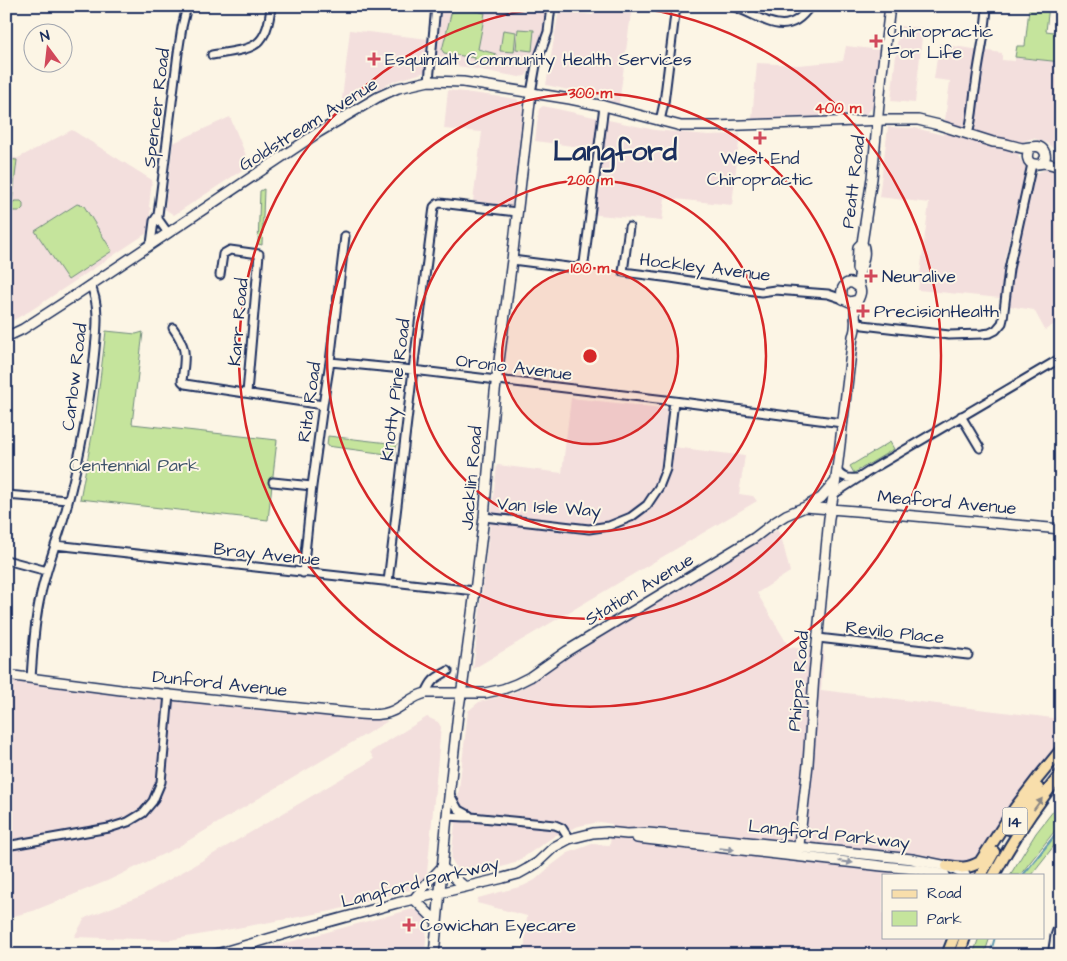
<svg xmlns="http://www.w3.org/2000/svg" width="1067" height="961" viewBox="0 0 1067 961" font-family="'Architects Daughter',sans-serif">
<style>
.built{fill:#f3dfdd}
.green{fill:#c5e49c;stroke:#708a7d}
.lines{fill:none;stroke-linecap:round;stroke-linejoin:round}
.stream{stroke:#619ab0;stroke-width:2}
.minor-casing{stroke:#1b2f5e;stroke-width:11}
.tertiary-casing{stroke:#1b2f5e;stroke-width:12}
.secondary-casing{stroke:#1b2f5e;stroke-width:12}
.primary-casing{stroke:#1b2f5e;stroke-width:14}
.minor{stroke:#fcf5e5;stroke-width:7}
.tertiary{stroke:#fcf5e5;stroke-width:9}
.secondary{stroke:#fcf5e5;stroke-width:9}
.primary{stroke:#f8deab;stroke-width:10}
.oneway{fill:#8a8684}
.oneway2{fill:#8c92a2}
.ring{fill:none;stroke:#d62828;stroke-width:2.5}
.poi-dot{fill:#d1495b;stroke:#fcf5e5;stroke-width:2}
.labels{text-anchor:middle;stroke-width:4;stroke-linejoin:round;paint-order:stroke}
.shield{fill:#fcf5e5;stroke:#5e6a86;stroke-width:1}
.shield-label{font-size:16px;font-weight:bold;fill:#1b2f5e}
.poi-label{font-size:18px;fill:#1b2f5e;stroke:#fcf5e5;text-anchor:start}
.street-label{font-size:18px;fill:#1b2f5e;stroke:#fcf5e5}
.park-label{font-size:18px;fill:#3d536a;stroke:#fcf5e5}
.town-label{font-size:28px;font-weight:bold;fill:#1b2f5e;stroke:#fcf5e5}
.centre{fill:#d62828;stroke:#fcf5e5;stroke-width:2.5}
.ring-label{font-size:15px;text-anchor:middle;font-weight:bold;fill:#d62828;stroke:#fcf5e5;stroke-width:4;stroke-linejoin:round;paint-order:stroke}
</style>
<rect width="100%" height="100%" fill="#fcf5e5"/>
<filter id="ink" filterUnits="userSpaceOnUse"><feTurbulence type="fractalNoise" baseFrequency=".02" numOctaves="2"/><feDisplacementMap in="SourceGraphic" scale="10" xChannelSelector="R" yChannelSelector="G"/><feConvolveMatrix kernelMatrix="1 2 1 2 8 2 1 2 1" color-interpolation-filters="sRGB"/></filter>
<g filter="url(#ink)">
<path class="built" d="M442,6h104l-3,25 -16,44 -2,1 -6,1 -54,-10 -22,-2 -4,-2 -3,-5z
M595,6h37l-13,98 -32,-10 -41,-9 13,-75 34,5z
M899,26l24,2 -8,75 -24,-2z
M350,30l79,9 -3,33 -34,10 -51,26z
M939,44l63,9v7l13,1v-4l46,5v90l-6,-2 -8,-7 -14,-5 -9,3 -6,15 8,11 -21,90 -5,41 -82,-8 11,-87 -50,-6 9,-70 27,1 28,7 7,-54 -16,-2z
M846,46l35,4 -7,56 -8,8 -114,5 5,-56 41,2 45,-4z
M448,90l69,9 6,8 -11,99 -39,-5 9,-69 -38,-3z
M543,106l112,24 53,5 32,-1 -8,71 -67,-7 -3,23 -74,-7 7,-65 -60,-8 4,-32z
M230,117l20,48 -76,50 -9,-6 8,-66z
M72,130l80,50 -3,27 2,1 -4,25 -117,78 -24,13v-167l12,1z
M1049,168l12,4v148l-16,10 -11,-20 -25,-4 5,-47 22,-86z
M571,398l100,11 -5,37 79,10 -6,38 14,2 4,5 -284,168 24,-204 65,8z
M777,530l4,6 9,36 -33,21 32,54 35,4 -3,39 240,29v27l-69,91 -20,38h-89v62h62l-6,18h-415l3,-39 -50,-13 1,-5 45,-12 12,-6 17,-15 16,-12 24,-9 18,1 2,-21 -12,-2 -21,4 -23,9 -41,28 -44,13 -12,-4 -8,-13 17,-148 11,-9 35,-9 20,-12 31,-26z
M6,681l382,40 -212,127 -69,33 -74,30 -27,7z
M427,717l11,5 3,5 -14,146 -7,11 -10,6 -78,21 -162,29 -96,-3 11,-19 56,-22 129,-75 104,-62 -4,-7z
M413,909l10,5 4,11 -2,30h-184z"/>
<path class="green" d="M453,6l32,7 -7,36 18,5 -3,13 -18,-5v-4l-31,-5 -2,-3z
M1046,6h3l-3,25 15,2v29l-46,-5 2,-11h8l4,-37 16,2z
M518,29l16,1 -2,21 -16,-2z
M503,30l13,2 -2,20 -14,-1z
M6,159l11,1 -6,52 -5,-1z
M264,189l-2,56 -4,-1 2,-53z
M16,201h5l2,2v5l-3,3h-8l1,-9z
M77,204l7,2 28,45 -44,29 -33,-49z
M106,331l30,3 7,-2 -11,92 145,16 -9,80 -188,-21 15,-79z
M328,436l69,8 -3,11 -67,-9z
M890,442l4,7 -40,24 -4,-7z
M1061,801v22l-41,52h-10l26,-42z
M1061,826v11l-30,38h-8z
M979,937h11l-6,18h-11z"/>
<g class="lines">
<path class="stream" d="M1023,875l38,-47
M990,955l5,-18"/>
<defs>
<path id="minor" d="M732,6c30,10 54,36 78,0
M212,55c38,-7 55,-3 59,-49
M429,81l7,-75
M531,93l5,-28 12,-33 3,-26
M660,121l4,-18 12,-97
M968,134c5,-16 5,-34 8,-50 3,-26 10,-52 11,-78
M158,215v4l10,14
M629,227l-6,45 48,6 90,14 14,-2 53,4 15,5
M151,244l3,-23 4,-6 20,-162 4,-26 5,-21
M512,260l64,8 4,-2 4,-3 20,-157
M220,275l3,-21 7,-4 29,4 -12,139
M855,319l8,6 86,10 33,-1 8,-1 6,-3 6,-7 1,-4 6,-50 23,-105
M173,328c15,21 12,28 9,53l3,3 138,21
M330,362l83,8 261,31 168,22
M961,416l19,32
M837,470c4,8 11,9 20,8
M273,482l39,4
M834,494l40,-26 187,-110
M6,495l62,5
M484,517l105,12 20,-3 22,-9 16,-12 12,-18 7,-18 8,-68
M55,545l420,46
M6,560l41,11
M303,573l9,-87 11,-81 7,-43 15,-126
M388,582l25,-212 21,-163 3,-3 3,-1 77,9
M818,638l150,17
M31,678c2,-27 3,-54 9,-80 6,-30 18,-58 26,-88 14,-53 24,-106 29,-161 2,-19 5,-47 -5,-64
M426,693c6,-14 8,-14 22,-22
M449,793l9,16 11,6
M447,816l18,1h6l84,8 7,3 7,11
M6,846l103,-18 19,-6 15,-9 10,-12 8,-19 8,-88
M1052,955l3,-19 6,-17"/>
<path id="tertiary" d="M857,269l1,-22 4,-4
M860,289c-1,-4 -2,-9 -1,-13 2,-11 9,-23 3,-33l10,-65 10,-106 8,-66
M805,507l16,-9 14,-16
M6,675l115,15 238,24c13,1 27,2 39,-6 11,-6 15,-12 28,-15h59l18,-4 13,-5 14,-7 37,-26 187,-113 21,-16 11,-7 19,-8 76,6 180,16
M798,854l10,-90 6,-89 15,-157 6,-32 18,-150c4,-8 2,-18 2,-27 0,-8 12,-18 1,-24 -10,-7 -17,4 -13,14l7,3 7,-2"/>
<path id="secondary" d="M1030,148c-4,6 -4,16 5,16 1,1 8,-1 9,-1 5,0 11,3 17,4
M6,337l17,-8 51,-33 245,-164 59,-35 20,-9 31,-7 34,1 107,17 34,7 77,20h35l170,-6h32l21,5 54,17c10,0 19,4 29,6 7,0 18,-5 22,3 3,5 1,8 -2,12
M637,838l245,28 33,3 30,6
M442,867l23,20
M414,899l13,-16 15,-16
M414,899l22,22
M213,955l89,-26 95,-26 106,-25 15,-4 9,-5 10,-6 17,-16 15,-8 24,-6 14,-1 20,2 21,-1 80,7 184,19 35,7 18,9
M434,955l13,-139 11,-103 5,-31 12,-91 9,-74 11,-125 17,-132 19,-167"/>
<path id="primary" d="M1009,829l29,-41
M947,866c13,2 21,3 33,-4l35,-54 23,-30 23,-28
M981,875l13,-23
M994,875c19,-36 41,-69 67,-101
M947,955l7,-18
M959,955l6,-18"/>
</defs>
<use href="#minor" class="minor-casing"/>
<use href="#tertiary" class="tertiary-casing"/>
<use href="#secondary" class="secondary-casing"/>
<use href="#primary" class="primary-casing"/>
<use href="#minor" class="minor"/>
<use href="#tertiary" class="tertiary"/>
<use href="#secondary" class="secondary"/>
<use href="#primary" class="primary"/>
</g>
<defs><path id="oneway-solid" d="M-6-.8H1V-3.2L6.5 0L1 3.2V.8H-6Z" transform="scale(1.25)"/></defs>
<use class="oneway" href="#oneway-solid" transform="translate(1038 804) rotate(-54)"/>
<g class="oneway2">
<use href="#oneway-solid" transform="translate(727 849) rotate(6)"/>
<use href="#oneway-solid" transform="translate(846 862) rotate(7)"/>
</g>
</g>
<circle cx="590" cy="356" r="88" fill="#d62828" fill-opacity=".12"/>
<g class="ring">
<circle cx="590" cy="356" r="88"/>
<circle cx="590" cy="356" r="176"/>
<circle cx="590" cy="356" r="263"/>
<path d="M621 6A351 351 0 1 1 559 6"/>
</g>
<g class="poi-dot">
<path d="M873.5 33.5h5v5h5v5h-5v5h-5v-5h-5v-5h5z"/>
<path d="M371.5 51.5h5v5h5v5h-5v5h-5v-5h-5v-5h5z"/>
<path d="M757.5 130.5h5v5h5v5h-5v5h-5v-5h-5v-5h5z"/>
<path d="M868.5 268.5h5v5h5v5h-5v5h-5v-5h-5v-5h5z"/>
<path d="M860.5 303.5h5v5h5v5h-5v5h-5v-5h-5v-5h5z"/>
<path d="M406.5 917.5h5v5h5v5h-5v5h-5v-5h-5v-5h5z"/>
</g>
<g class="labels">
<rect class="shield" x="1002.5" y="807.5" width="25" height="27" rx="4"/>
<g class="shield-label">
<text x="1015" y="827">14</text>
</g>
<g class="poi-label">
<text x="887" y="37">Chiropractic<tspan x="887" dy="21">For Life</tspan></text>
<text x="385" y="65">Esquimalt Community Health Services</text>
<text x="760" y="164" text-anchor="middle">West End<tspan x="760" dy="21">Chiropractic</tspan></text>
<text x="882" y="282">Neuralive</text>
<text x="874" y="317">PrecisionHealth</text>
<text x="420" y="931">Cowichan Eyecare</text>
</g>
<g class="street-label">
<text transform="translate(156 108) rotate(-83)" y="6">Spencer Road</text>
<text transform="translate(308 124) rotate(-32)" y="6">Goldstream Avenue</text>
<text transform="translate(853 182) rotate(-83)" y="6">Peatt Road</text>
<text transform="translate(705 267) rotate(7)" y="6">Hockley Avenue</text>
<text transform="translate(238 322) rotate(-85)" y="6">Karr Road</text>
<text transform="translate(514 367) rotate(7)" y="6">Orono Avenue</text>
<text transform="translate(74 377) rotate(-83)" y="6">Carlow Road</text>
<text transform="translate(395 390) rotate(-83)" y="6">Knotty Pine Road</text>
<text transform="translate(309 402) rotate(-82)" y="6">Rita Road</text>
<text transform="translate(471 478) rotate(-85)" y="6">Jacklin Road</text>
<text transform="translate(947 502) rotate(5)" y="6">Meaford Avenue</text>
<text transform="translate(549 507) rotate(4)" y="6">Van Isle Way</text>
<text transform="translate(267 554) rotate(6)" y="6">Bray Avenue</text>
<text transform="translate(639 589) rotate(-31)" y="6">Station Avenue</text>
<text transform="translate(895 632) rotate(6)" y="6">Revilo Place</text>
<text transform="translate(798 681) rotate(-85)" y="6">Phipps Road</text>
<text transform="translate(220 683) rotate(6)" y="6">Dunford Avenue</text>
<text transform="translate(829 834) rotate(6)" y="6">Langford Parkway</text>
<text transform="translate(420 882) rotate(-14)" y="6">Langford Parkway</text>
</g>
<g class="park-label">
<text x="134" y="471">Centennial Park</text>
</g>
<g class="town-label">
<text x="615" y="160">Langford</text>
</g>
</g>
<circle cx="590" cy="356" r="8" class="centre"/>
<g class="ring-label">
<text x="590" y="98">300 m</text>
<text x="838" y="113">400 m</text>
<text x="590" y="185">200 m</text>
<text x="590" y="273">100 m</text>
</g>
<rect width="1067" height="961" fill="none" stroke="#fcf5e5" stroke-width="25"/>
<rect x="12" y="12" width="1042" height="936" fill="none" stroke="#1b2f5e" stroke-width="2" filter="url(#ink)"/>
<rect x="882" y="874" width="162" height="65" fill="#fcf5e5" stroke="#a2a6af"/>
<rect x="892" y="890" width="25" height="8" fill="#f8deab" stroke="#a2a6af"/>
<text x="927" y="898" font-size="15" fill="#1b2f5e">Road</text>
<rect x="892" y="911" width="25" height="15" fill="#c5e49c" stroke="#a2a6af"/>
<text x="927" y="924" font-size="15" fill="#1b2f5e">Park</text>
<g transform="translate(48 48) rotate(345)"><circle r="24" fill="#fcf5e5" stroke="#a2a6af"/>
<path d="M0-4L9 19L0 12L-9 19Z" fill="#d1495b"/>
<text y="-8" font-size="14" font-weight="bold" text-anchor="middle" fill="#1b2f5e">N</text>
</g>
</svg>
